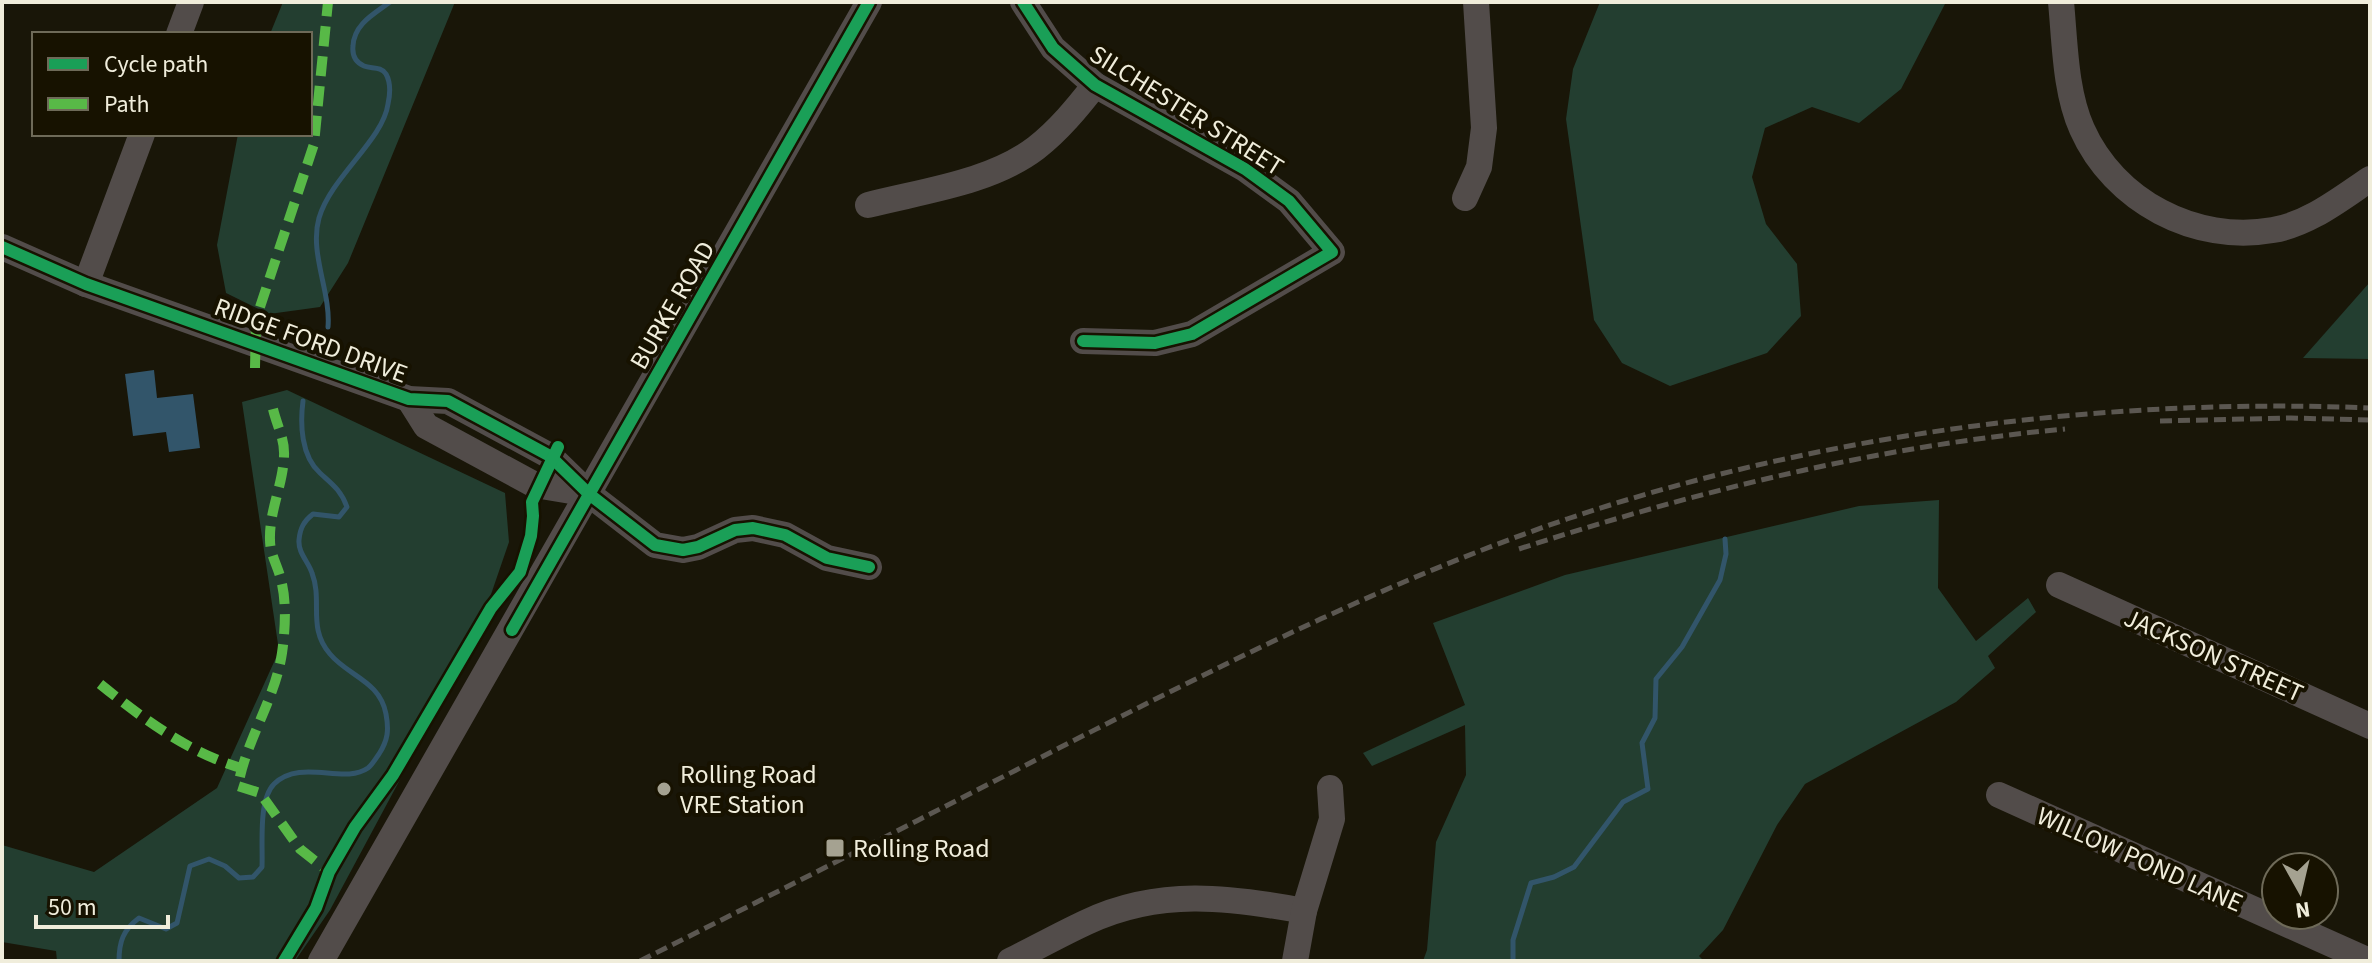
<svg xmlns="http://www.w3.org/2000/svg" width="2372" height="963" font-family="'Source Sans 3',sans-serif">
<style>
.green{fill:#233e30}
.water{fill:#32556a}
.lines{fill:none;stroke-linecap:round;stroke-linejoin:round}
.stream{stroke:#32556a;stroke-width:5}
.minor{stroke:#524c4a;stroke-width:26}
.rail{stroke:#5b5751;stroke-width:5;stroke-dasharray:12 6;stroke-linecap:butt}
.quiet{stroke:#58b947;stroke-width:10;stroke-dasharray:20 10;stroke-linecap:butt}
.cycleway-casing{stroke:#171200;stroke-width:17}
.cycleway{stroke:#1a9f57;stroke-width:12}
.poi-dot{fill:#a5a291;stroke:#171200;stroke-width:3}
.labels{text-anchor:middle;stroke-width:8;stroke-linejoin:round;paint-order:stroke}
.street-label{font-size:26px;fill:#f0eddb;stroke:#171200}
.poi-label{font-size:26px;fill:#f0eddb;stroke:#171200;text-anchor:start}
</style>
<rect width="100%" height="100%" fill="#191608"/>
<g class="green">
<polygon points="283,2 455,2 348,263 320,307 269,314 226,293 217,245 238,134 310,134 310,34 270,34"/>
<polygon points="1600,2 1946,2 1901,89 1859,123 1812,107 1765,128 1752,177 1766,224 1797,264 1801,316 1767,353 1670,386 1622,363 1594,320 1566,119 1573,69"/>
<polygon points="2370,282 2370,359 2303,358"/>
<polygon points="287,390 505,493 509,542 476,638 330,910 295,961 57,961 56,951 2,942 2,845 94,872 217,788 279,651 242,402"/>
<polygon points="1939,500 1938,588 1976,641 2028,598 2036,612 1988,656 1995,668 1956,702 1805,784 1777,825 1723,930 1699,956 1704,961 1423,961 1427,950 1436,842 1466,775 1465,725 1372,766 1363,753 1465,705 1433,623 1565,575 1859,506"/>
</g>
<polygon class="water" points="154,370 157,398 193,394 200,448 169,452 166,432 133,436 125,374"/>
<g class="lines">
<g class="stream">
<path d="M328 327C331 292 309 253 319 218 331 177 383 140 388 104 390 95 391 83 386 74 381 66 371 69 364 66 355 62 352 55 353 46 354 24 374 14 390 2"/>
<path d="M119 961C119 942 123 930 139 918L166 929 177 923 190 866 209 859 225 866 239 878 253 877 262 867C263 845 258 800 274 784 301 758 344 785 368 768 372 765 376 758 379 754 388 740 389 730 386 714 380 681 348 676 330 654 307 627 323 602 312 573 308 561 298 553 299 540 300 528 304 521 313 514L339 517 347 507C341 490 332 484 320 473 301 456 300 424 303 401"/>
<polyline points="1513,961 1513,940 1531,883 1554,877 1574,867 1623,802 1648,789 1642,743 1655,718 1656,679 1682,647 1720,580 1726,554 1725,539"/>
</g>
<g class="minor">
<polyline points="1023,2 1053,48 1095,85 1245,169 1289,201 1332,252 1192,334 1155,343 1083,341"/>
<path d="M2061 2C2065 43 2065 91 2082 129 2114 201 2195 244 2273 230 2309 224 2340 199 2370 179"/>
<polyline points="179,34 191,2"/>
<polyline points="1465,198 1479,167 1484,128 1476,2"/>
<path d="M868 205C922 191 990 183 1036 148 1059 130 1077 108 1095 85"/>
<polyline points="2,247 86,284 409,399 448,401 550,456 589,494 655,545 683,550 698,547 735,530 753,528 785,535 827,558 869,567"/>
<polyline points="86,284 142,134"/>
<polyline points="409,399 426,426 535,485 589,494"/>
<polyline points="2059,585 2370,726"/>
<polyline points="1999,795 2369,961"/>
<polyline points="321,961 869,2"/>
<path d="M1010 961C1036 948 1061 934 1087 922 1159 888 1229 897 1304 911"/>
<polyline points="1295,961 1304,911 1332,819 1330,788"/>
</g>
<g class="rail">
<polyline points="2160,421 2291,418 2370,420"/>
<path d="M1519 549C1697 491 1878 446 2065 429"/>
<path d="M640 961C781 890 921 819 1061 747 1226 663 1391 579 1567 519 1819 434 2104 397 2370 408"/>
</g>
<g class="quiet">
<polyline points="260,307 314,144 328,2"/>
<polyline points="255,368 256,321"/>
<path d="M273 409C277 426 285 439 284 456 283 485 269 511 270 540 270 555 278 566 281 580 287 602 285 632 282 653 275 700 246 740 238 786L260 793 300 849 329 872"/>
<path d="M100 684C142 718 189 753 241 768"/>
</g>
<defs>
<g id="cycleway">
<polyline points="1023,2 1053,48 1095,85 1245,169 1289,201 1332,252 1192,334 1155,343 1083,341"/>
<polyline points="2,247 86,284 409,399 448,401 550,456 589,494 655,545 683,550 698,547 735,530 753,528 785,535 827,558 869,567"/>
<polyline points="512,630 869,2"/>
<polyline points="284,961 316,908 329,872 355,827 393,775 491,608 520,572 531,536 533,516 532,502 558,447"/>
</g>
</defs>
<use href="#cycleway" class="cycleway-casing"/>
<use href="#cycleway" class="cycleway"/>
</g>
<g class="poi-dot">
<circle cx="664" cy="789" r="8"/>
<rect x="825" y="838" width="20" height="20" rx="4"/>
</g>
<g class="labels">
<g class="street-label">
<text transform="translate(1187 110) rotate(32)" y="9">SILCHESTER STREET</text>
<text transform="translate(672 305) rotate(-60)" y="9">BURKE ROAD</text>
<text transform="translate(311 340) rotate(20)" y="9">RIDGE FORD DRIVE</text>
<text transform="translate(2214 655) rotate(24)" y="9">JACKSON STREET</text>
<text transform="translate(2140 859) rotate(24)" y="9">WILLOW POND LANE</text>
</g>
<g class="poi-label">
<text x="680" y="783">Rolling Road<tspan x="680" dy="30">VRE Station</tspan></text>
<text x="853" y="857">Rolling Road</text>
</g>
</g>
<rect width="2372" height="963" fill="none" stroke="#f0eddb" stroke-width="8"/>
<rect x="32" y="32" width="280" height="104" fill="#171200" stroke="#6e6a58" stroke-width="2"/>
<rect x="48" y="58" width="40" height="12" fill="#1a9f57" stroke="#6e6a58" stroke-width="2"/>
<text x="104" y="72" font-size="24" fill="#f0eddb">Cycle path</text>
<rect x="48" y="98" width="40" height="12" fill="#58b947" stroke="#6e6a58" stroke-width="2"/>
<text x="104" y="112" font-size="24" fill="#f0eddb">Path</text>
<g transform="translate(2300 891) rotate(172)"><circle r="38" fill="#171200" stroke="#6e6a58" stroke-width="2"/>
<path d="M0-6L14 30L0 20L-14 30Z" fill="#a5a291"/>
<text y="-12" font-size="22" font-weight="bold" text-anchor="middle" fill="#f0eddb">N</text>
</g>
<path d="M36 915v12h132v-12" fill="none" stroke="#f0eddb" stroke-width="4"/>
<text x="48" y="915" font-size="24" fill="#f0eddb" stroke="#171200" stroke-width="6" paint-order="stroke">50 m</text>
</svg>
